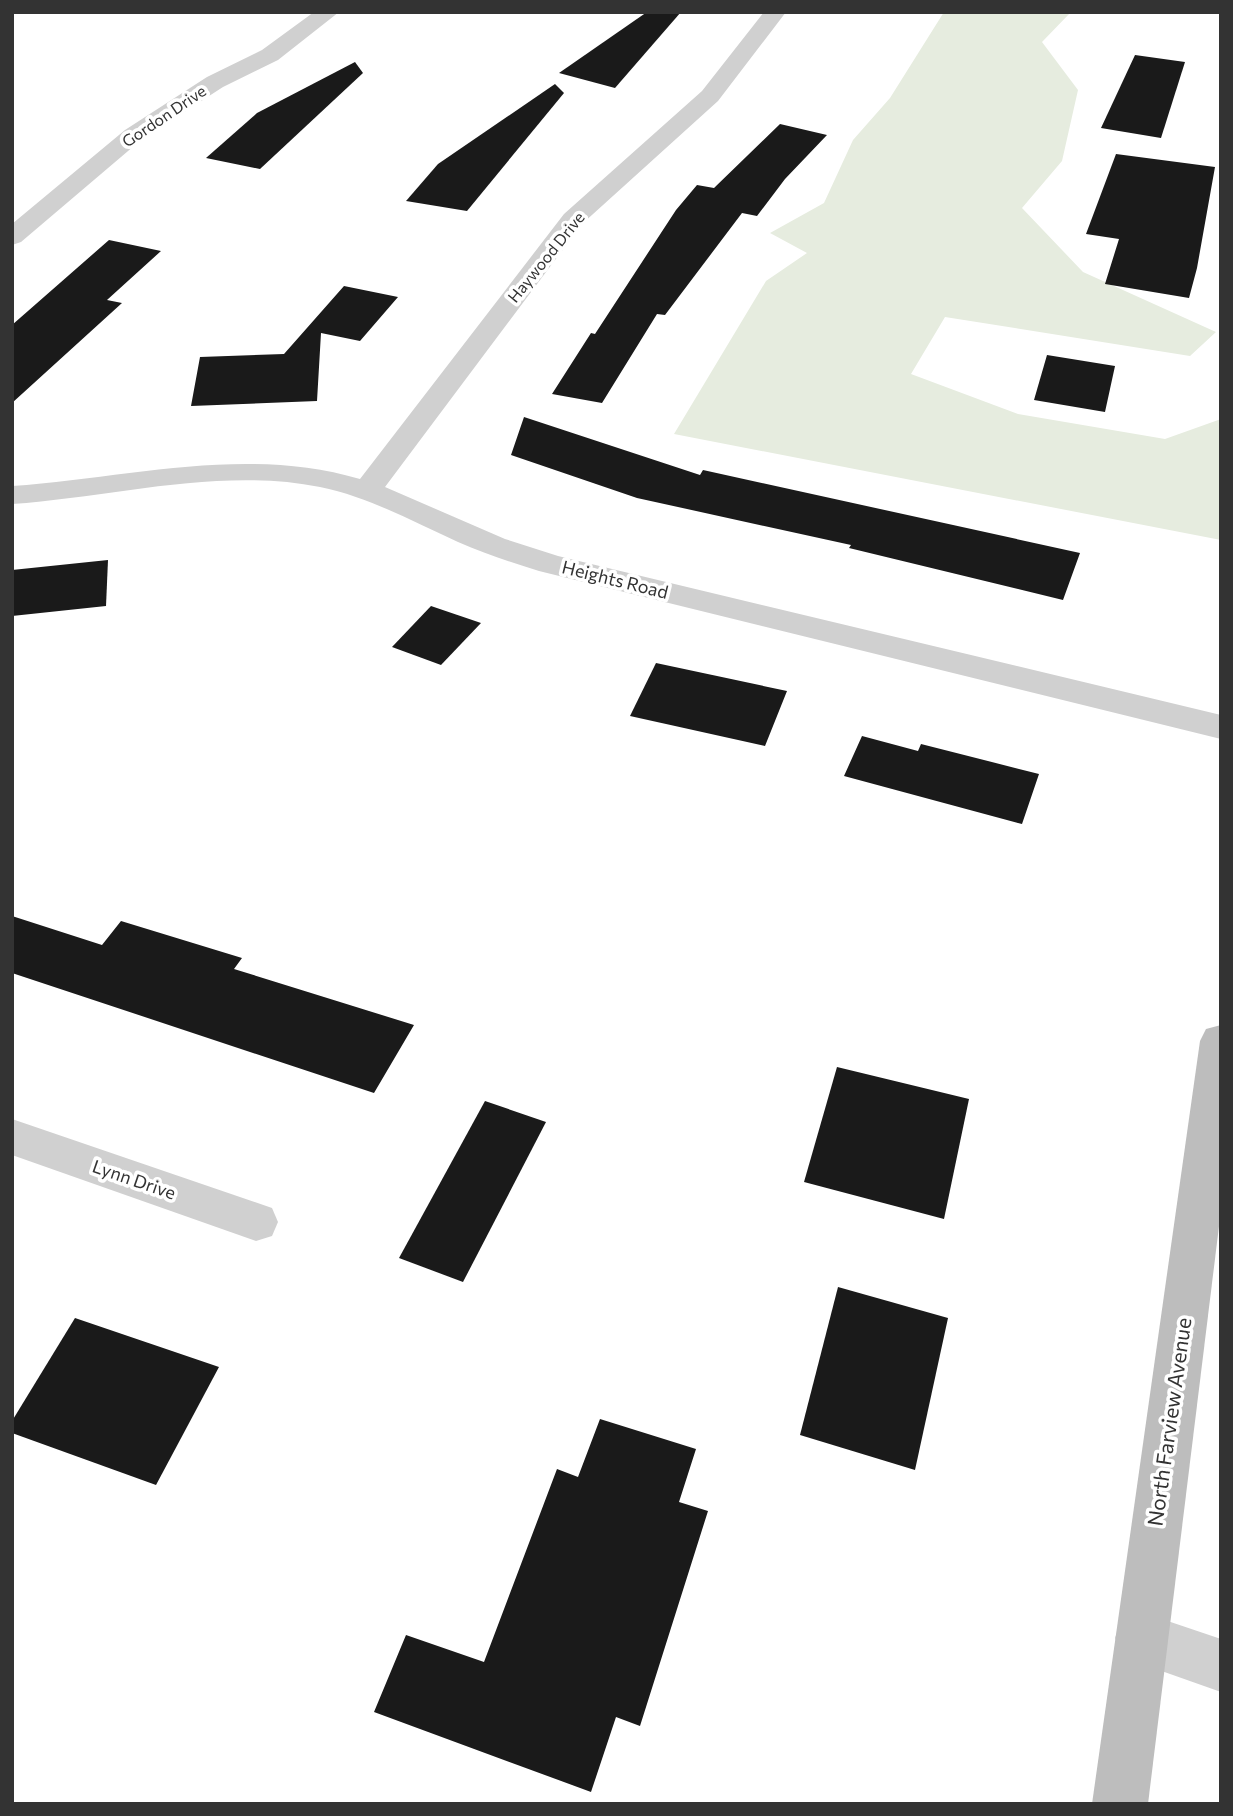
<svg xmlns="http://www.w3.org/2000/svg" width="1233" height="1816" font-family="Commissioner,sans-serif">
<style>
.green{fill:#e6ecdf}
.building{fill:#1a1a1a}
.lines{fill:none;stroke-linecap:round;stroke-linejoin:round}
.street{fill:#d0d0d0;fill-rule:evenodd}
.secondary{fill:#bdbdbd;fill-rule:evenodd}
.labels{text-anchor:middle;stroke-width:7;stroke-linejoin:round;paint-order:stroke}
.far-street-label{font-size:16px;fill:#333;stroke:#fff}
.street-label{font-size:18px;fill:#333;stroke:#fff}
.near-street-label{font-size:21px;fill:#333;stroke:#fff}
</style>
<rect width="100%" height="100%" fill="#fff"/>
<polygon class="green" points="944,12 1071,12 1042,42 1078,90 1062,161 1022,208 1083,272 1216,332 1190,356 945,317 911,374 1018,414 1165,439 1221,419 1221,540 674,434 766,281 807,253 770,233 824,203 853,140 890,98"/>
<g class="building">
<polygon points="647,12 681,12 615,88 559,73"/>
<polygon points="1135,55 1185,62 1161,138 1101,128"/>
<polygon points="355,62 363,73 260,169 206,158 257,113"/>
<polygon points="555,84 564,93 467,211 406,201 438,164"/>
<polygon points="780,124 827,135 785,179 757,216 742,213 665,315 657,314 602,403 552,394 591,333 595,334 676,210 697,185 714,188"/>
<polygon points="1116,154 1215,167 1197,268 1189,298 1105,284 1119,239 1086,234"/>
<polygon points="109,240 161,251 107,300 122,303 12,403 12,325"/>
<polygon points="344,286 398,297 360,341 321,333 317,401 191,406 200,357 284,354"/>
<polygon points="1047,355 1115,366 1105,412 1034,400"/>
<polygon points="524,417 700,475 703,470 1080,553 1063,600 849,548 851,545 637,498 511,455"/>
<polygon points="108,560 106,606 12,616 12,570"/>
<polygon points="431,606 481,623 441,665 392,647"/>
<polygon points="656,663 787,691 765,746 630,716"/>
<polygon points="862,736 918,751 921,744 1039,774 1022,824 844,776"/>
<polygon points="12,916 102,945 121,921 242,958 234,969 414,1025 374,1093 12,973"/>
<polygon points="837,1067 969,1099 944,1219 804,1182"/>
<polygon points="485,1101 546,1122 463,1282 399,1258"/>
<polygon points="838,1287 948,1318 915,1470 800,1435"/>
<polygon points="75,1318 219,1367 156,1485 12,1433 12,1421"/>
<polygon points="600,1419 696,1449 679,1502 708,1511 640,1726 616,1717 591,1792 374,1712 406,1635 484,1662 557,1469 578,1477"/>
</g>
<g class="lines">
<g class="street">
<polygon points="314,12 339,12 278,60 223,87 141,140 21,242 12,245 12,224 125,130 207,77 262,50"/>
<path d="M764 12H786L718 101 582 224 385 487 505 539 558 556 1221 715V739L539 571C511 562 485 554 458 542 414 522 369 497 320 487 219 467 114 497 12 504V486C129 478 244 445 360 479L564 214 702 91Z"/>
<polygon points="12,1119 272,1208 278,1222 272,1236 256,1241 12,1155"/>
<polygon points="1141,1612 1221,1639 1221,1692 1122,1657 1115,1638 1122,1619"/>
</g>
<polygon class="secondary" points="1221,1025 1221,1210 1148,1804 1092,1804 1200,1041 1206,1029"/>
</g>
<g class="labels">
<g class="far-street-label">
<text transform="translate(164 116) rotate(-34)" y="6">Gordon Drive</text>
<text transform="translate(546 257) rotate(-51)" y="6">Haywood Drive</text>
</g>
<g class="street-label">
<text transform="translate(615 580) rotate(14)" y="6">Heights Road</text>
<text transform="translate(134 1180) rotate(19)" y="6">Lynn Drive</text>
</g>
<g class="near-street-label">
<text transform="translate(1170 1422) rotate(-82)" y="7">North Farview Avenue</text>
</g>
</g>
<rect width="1233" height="1816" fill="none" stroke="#333333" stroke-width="28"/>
</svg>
